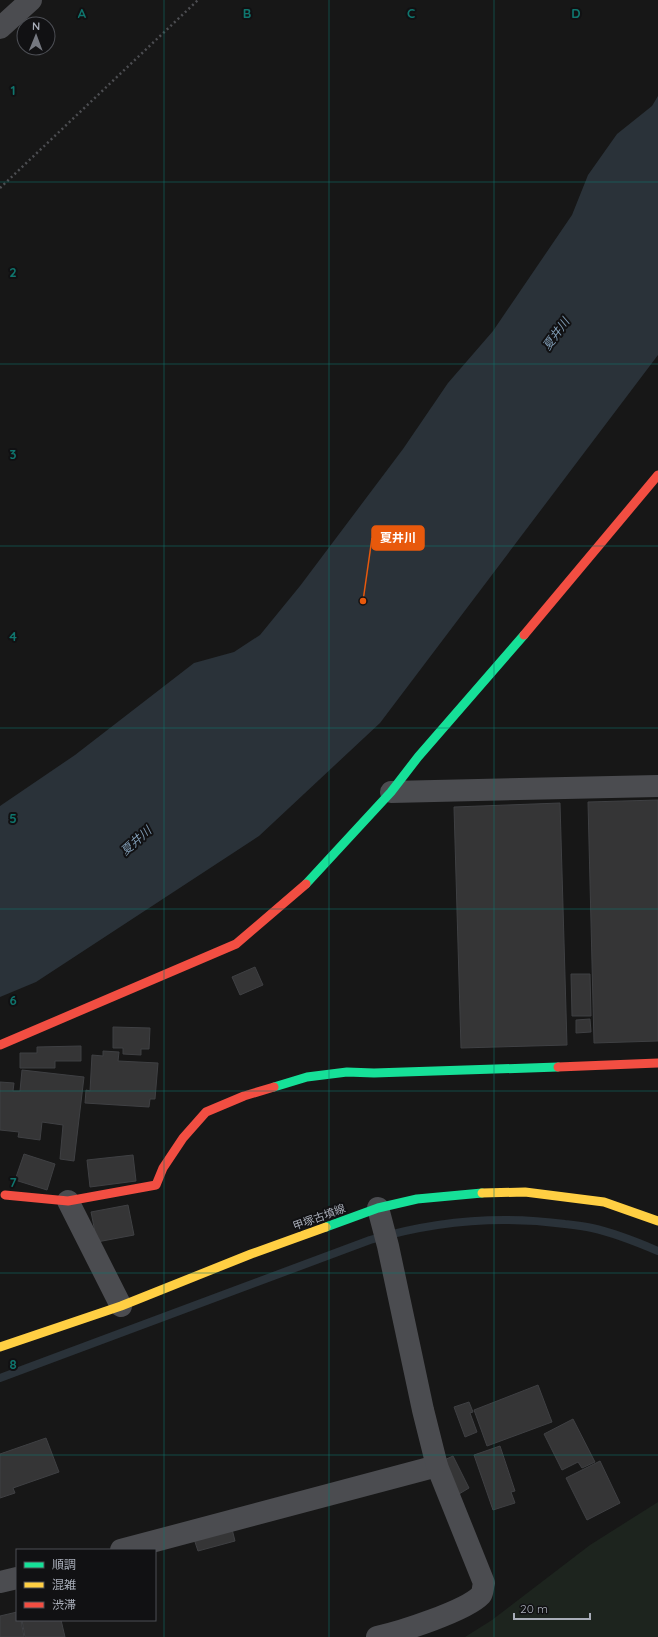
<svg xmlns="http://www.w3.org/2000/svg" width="658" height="1637" font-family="Quicksand,'Noto Sans JP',sans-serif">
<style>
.green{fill:#1d241e}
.water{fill:#2a3239}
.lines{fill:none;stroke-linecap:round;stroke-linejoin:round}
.stream{stroke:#2a3239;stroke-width:8}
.building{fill:#353536;stroke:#3f4043}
.path{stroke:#4d4e52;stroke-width:2.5;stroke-dasharray:2 3;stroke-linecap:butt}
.street{stroke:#4b4c50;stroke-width:22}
.fast{stroke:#16e098;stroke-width:9}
.slow{stroke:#ffcf43;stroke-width:9}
.jam{stroke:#f24e42;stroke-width:9}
.grid{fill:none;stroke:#0f766e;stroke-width:1;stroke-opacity:0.55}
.labels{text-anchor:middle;stroke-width:4;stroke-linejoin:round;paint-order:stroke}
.street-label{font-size:11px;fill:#a8adb8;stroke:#111113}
.water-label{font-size:12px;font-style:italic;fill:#7f9bb3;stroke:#111113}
.grid-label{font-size:13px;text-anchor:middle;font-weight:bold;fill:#0f766e;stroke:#111113;stroke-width:4;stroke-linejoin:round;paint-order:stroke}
.leader{fill:none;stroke:#e8590c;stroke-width:1.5}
.callout-dot{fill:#e8590c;stroke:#111113;stroke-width:1.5}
.callout{fill:#e8590c;stroke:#e8590c;stroke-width:1.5}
.callout-label{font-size:12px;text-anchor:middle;font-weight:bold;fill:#fff}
</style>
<rect width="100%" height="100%" fill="#171717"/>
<polygon class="green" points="658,1502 658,1637 465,1637 492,1620 590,1545"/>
<polygon class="water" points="658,96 658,355 380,723 259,836 36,982 0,997 0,806 75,755 194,663 234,652 260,635 300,586 403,449 448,383 493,331 572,215 588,175 617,134 652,106"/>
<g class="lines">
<path class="stream" d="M0 1378 370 1240C434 1221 499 1215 565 1224 574 1225 583 1226 592 1228 615 1233 637 1242 658 1251"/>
</g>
<g class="building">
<polygon points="658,800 658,1041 594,1043 588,802"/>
<polygon points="560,803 567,1045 461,1048 454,807"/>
<polygon points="255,967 263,985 240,995 232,977"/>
<polygon points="571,974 590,974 591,1016 572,1016"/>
<polygon points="590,1019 591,1032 576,1033 576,1020"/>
<polygon points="113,1027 150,1028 149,1049 141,1049 141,1055 123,1054 123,1048 113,1048"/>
<polygon points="81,1046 81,1061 55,1061 55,1068 20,1068 20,1053 37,1053 37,1047"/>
<polygon points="103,1051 119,1052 118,1061 158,1063 155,1099 150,1099 149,1107 85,1103 86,1090 90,1091 92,1055 103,1056"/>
<polygon points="22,1070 84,1077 74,1161 60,1159 63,1125 42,1122 40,1140 18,1137 19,1132 0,1130 0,1082 14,1083 13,1091 20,1091"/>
<polygon points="24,1154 55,1164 47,1190 15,1180"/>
<polygon points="133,1155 136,1181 90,1187 87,1160"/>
<polygon points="128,1205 134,1235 97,1242 91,1212"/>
<polygon points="538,1385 552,1422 487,1446 474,1410"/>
<polygon points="469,1402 473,1412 470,1413 477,1432 465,1437 454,1407"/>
<polygon points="573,1419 595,1462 582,1468 578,1462 562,1470 544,1434"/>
<polygon points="46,1438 59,1472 13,1488 15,1493 0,1498 0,1454"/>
<polygon points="500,1446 515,1491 511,1492 515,1503 493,1510 474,1455"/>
<polygon points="453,1456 469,1488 459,1494 442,1461"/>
<polygon points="600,1461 620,1503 587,1520 566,1478"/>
<polygon points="232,1529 235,1541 198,1551 194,1539"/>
<polygon points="17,1612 17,1620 21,1620 24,1637 0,1637 0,1616"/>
<polygon points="22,1620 61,1620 65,1637 25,1637"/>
</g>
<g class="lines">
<polyline class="path" points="0,188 198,0"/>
<g class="street">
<polyline points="0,28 31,0"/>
<polyline points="391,792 658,786"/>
<polyline points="68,1201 121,1306"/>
<polyline points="121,1550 437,1466"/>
<polyline points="0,1582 17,1578"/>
<path d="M377 1637C400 1632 466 1611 481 1595 483 1592 483 1586 484 1583L437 1466 423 1410 388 1246 378 1208"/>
</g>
<g class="fast">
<polyline points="306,884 391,792 418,757 524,635"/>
<polyline points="274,1087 307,1077 347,1072 374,1073 558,1067"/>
<polyline points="326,1227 378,1208 417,1199 482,1193"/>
</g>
<g class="slow">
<polyline points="482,1193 525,1192 604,1202 658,1221"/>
<polyline points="0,1347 121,1306 251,1254 326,1227"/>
</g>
<g class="jam">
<polyline points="524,635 658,475"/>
<polyline points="0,1045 236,944 306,884"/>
<polyline points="558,1067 658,1063"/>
<polyline points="5,1195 68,1201 156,1185 163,1168 183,1138 206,1112 244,1096 274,1087"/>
</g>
</g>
<path class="grid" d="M164 0V1637M329 0V1637M494 0V1637M0 182H658M0 364H658M0 546H658M0 728H658M0 909H658M0 1091H658M0 1273H658M0 1455H658"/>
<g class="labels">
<g class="street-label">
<text transform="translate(319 1217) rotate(-20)" y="4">甲塚古墳線</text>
</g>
<g class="water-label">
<text transform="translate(556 334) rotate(-54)" y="4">夏井川</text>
<text transform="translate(136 841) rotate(-42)" y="4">夏井川</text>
</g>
</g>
<g class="grid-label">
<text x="82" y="18">A</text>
<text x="247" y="18">B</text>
<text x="411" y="18">C</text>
<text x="576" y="18">D</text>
<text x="13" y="95">1</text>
<text x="13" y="277">2</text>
<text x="13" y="459">3</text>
<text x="13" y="641">4</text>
<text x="13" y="823">5</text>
<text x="13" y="1005">6</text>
<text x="13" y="1187">7</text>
<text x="13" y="1369">8</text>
</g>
<path class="leader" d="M363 601L372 538"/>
<circle class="callout-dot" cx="363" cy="601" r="4"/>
<rect class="callout" x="372" y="526" width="52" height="24" rx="4"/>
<g class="callout-label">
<text x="398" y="542">夏井川</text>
</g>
<rect x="16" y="1549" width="140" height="72" fill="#111113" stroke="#4d4f55"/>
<rect x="24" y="1562" width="20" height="6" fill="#16e098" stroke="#4d4f55"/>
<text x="52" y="1569" font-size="12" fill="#a8adb8">順調</text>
<rect x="24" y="1582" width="20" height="6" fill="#ffcf43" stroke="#4d4f55"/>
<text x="52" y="1589" font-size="12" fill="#a8adb8">混雑</text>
<rect x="24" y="1602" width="20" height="6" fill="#f24e42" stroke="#4d4f55"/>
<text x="52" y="1609" font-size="12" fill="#a8adb8">渋滞</text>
<g transform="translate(36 36) rotate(1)"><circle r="19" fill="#111113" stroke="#4d4f55"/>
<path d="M0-3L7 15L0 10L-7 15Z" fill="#757880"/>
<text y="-6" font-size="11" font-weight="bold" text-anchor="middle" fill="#a8adb8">N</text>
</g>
<path d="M514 1613v6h76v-6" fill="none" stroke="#a8adb8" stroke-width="2"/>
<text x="520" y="1613" font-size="12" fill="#a8adb8" stroke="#111113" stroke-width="3" paint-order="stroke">20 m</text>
</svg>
